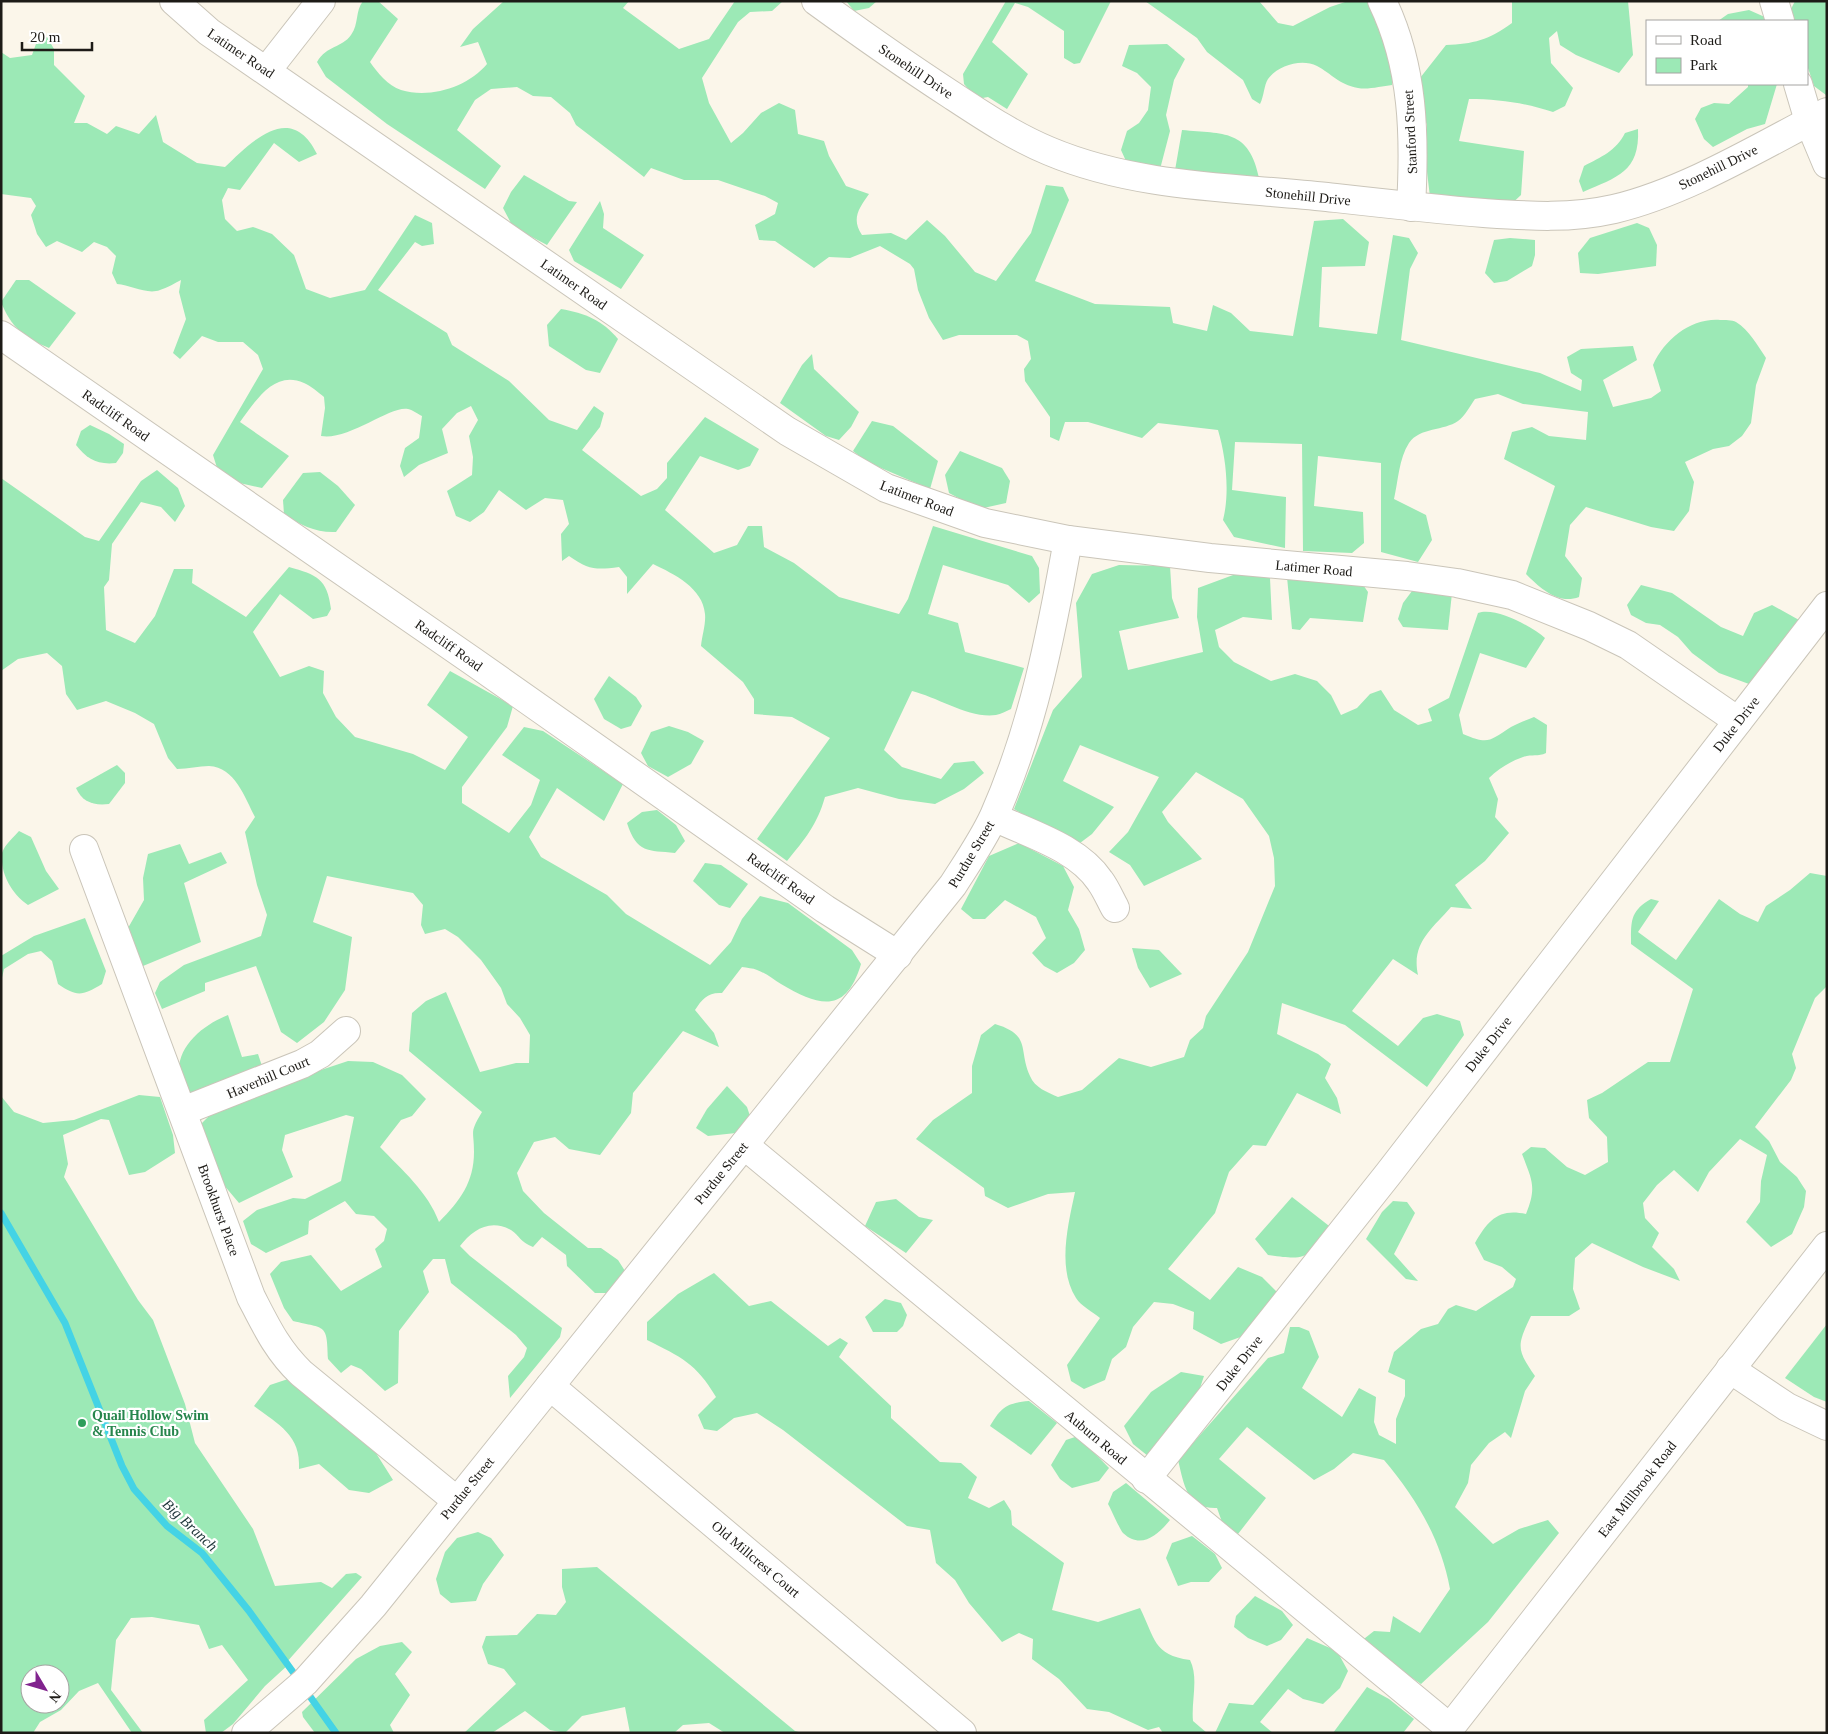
<svg xmlns="http://www.w3.org/2000/svg" width="1828" height="1734" font-family="Georgia,serif">
<style>
.green{fill:#9ce9b6;fill-rule:evenodd}
.lines{fill:none;stroke-linecap:round;stroke-linejoin:round}
.stream{stroke:#44d3e5;stroke-width:7}
.minor-casing{stroke:#cac5b9;stroke-width:30}
.major-casing{stroke:#cac5b9;stroke-width:30}
.minor{stroke:#fff;stroke-width:28}
.major{stroke:#fff;stroke-width:28}
.leisure-dot{fill:#2e9e5b;stroke:#fff;stroke-width:2}
.labels{text-anchor:middle;stroke-width:4.5;stroke-linejoin:round;paint-order:stroke}
.street-label{font-size:14px;fill:#1d1b17;stroke:#fff}
.leisure-label{font-size:14px;font-weight:bold;fill:#27864d;stroke:#fff;text-anchor:start}
.water-label{font-size:15px;font-style:italic;fill:#1f363a;stroke:#fff}
</style>
<rect width="100%" height="100%" fill="#fbf6ea"/>
<g class="green">
<path d="M363 1H378L398 19 370 62C377 72 388 86 401 90 430 99 468 87 487 64L478 42 460 47 473 29 504 1H629L623 8 679 49 709 39 735 1H783L772 11 750 12 738 22 702 78 709 103 731 143 743 133 761 113 779 103 795 110 798 134 824 141 829 156 846 186 869 194C859 208 851 219 862 235L891 233 906 240 927 220 945 236 975 272 996 281 1031 233 1046 185 1063 187 1069 200 1035 281 1095 304 1170 307 1173 323 1207 331 1213 305 1231 313 1250 331 1293 336 1314 221 1343 219 1369 242 1365 266 1322 267 1319 327 1377 334 1393 235 1409 238 1418 253 1410 269 1401 340 1540 373 1581 391 1582 380 1571 373 1567 357 1581 349 1633 346 1637 360 1603 380 1613 407 1651 398 1661 391 1653 365C1665 339 1691 318 1720 320 1725 320 1732 320 1736 322 1749 330 1758 346 1766 358L1756 385 1751 423 1742 436 1729 446 1713 449 1685 462 1694 482 1689 511 1674 531 1651 527 1586 507 1570 525 1565 556 1582 578 1579 597C1558 605 1540 588 1526 574L1555 486 1504 459 1512 432 1532 427 1549 436 1586 440 1588 412 1523 404 1498 394 1475 399C1470 406 1465 416 1458 421 1444 431 1420 427 1409 443 1399 458 1398 482 1394 499L1426 515 1432 540 1418 562 1381 552V463L1318 456 1314 506 1363 512 1364 543 1352 553 1303 551 1302 444 1235 442 1232 490 1286 497 1285 548 1234 537 1223 520C1230 493 1226 457 1218 430L1158 423 1142 438 1088 422H1065L1059 441 1050 437V417L1025 381 1024 369 1031 359 1028 341 1017 335H959L943 340 929 318 918 290 914 269 910 264 880 246 850 258 829 257 814 268 775 241 759 240 755 225 775 214 778 203 765 196 718 180H684L651 168 644 177 576 125 570 113 551 97 533 96 517 87 491 89 475 100 457 130 501 166 485 189 387 124 326 77 317 62C327 45 342 48 351 35 359 24 355 11 363 1Z"/>
<polygon points="846,1 877,1 869,8 854,11"/>
<polygon points="1006,1 1111,1 1080,63 1074,64 1064,58 1064,31 1028,7 1015,3 992,42 1028,74 1007,109 988,97 977,99 964,84 963,74"/>
<path d="M1145 1H1259L1278 23 1293 26 1330 7 1348 1H1370L1394 65 1392 85C1382 86 1368 90 1358 88 1338 84 1332 74 1317 66 1302 58 1278 65 1268 79 1264 85 1264 96 1260 104L1252 99 1243 80 1207 52 1197 38Z"/>
<path d="M1512 1H1628L1633 55 1619 73 1576 55 1560 45 1557 31 1549 38 1551 63 1573 88 1565 106 1553 112C1525 103 1499 99 1469 99L1459 141 1524 151 1521 195 1506 209 1430 197 1425 155 1427 125 1419 103 1420 78 1446 45C1473 44 1489 40 1512 23Z"/>
<polygon points="1795,1 1827,1 1826,95 1814,86 1807,65 1807,21 1793,21 1790,11"/>
<polygon points="1749,10 1767,18 1768,21 1718,21 1728,14"/>
<path d="M47 37 54 49V65L85 96 74 123H87L107 134 116 126 139 134 156 115 163 142 197 163 225 167C252 141 291 101 317 154L299 162 274 143 240 190 228 188 222 200 225 219 237 231 253 227 272 234 294 255 306 289 330 298 365 290 415 215 432 223 434 244 422 246 415 242 378 290 447 333 452 345 509 381 549 420 577 430 594 406 604 413 600 427 582 450 641 496 657 489 667 478V463L705 417 759 449 750 466 738 470 700 456 665 510 714 553 737 545 748 526H762L764 547 794 563 839 597 899 614 908 599 933 526 1032 556 1039 568 1040 593 1029 603 1008 585 943 565 928 614 958 623 965 652 1024 668 1011 709C1006 711 1001 714 996 715 970 719 937 697 912 691L884 750 902 767 941 779 954 763 974 761 984 773 964 789 935 804 899 799 858 788 825 797C817 825 805 839 787 861L757 839 830 738 792 717 754 714V699L743 682 701 646C702 636 706 624 705 614 703 588 674 574 653 564L627 594V577L619 567C596 570 589 570 569 556L562 561 561 534 569 524 563 500 545 498 526 510 499 490 484 512 470 522 456 516 447 491 472 475 473 457 469 436 478 420 471 406 457 413 442 429 448 453 419 465 404 477 400 466 405 448 419 438 422 416C418 414 413 410 408 409 391 405 348 441 321 436L325 408 324 397C318 392 311 386 304 383 274 369 255 402 240 422L289 456 262 488 235 482 218 471 213 455 263 369 258 355 243 342H218L202 336 180 359 173 353 186 319 179 292 181 280C175 283 167 288 160 290 147 295 131 285 117 284L112 273 116 256 107 247 94 242 82 252 57 241 46 247 37 234 31 215 36 206 31 198 1 194V52L10 58 32 55 37 41Z"/>
<polygon points="1167,44 1185,59 1174,80 1166,115 1170,131 1159,173 1126,161 1121,150 1127,131 1139,123 1148,110 1151,87 1137,73 1122,66 1129,45"/>
<polygon points="1748,84 1777,84 1765,124 1747,129 1713,147 1704,139 1695,119 1701,108 1714,103 1729,104 1748,87"/>
<path d="M1638 129C1640 172 1617 177 1583 192L1579 181 1584 166C1601 157 1616 151 1625 133Z"/>
<path d="M1182 130C1224 134 1249 129 1259 178L1174 176Z"/>
<polygon points="524,175 569,201 577,202 547,245 513,227 503,208 511,192"/>
<polygon points="600,201 604,214 603,228 644,255 621,289 574,261 569,250"/>
<polygon points="1637,223 1649,228 1657,245 1656,266 1598,274 1580,273 1578,253 1590,238"/>
<polygon points="1510,238 1535,240 1535,255 1532,266 1507,281 1494,283 1485,273 1494,240"/>
<path d="M16 280H29L76 313 49 348C24 338 11 327 1 302Z"/>
<path d="M561 309C585 313 602 320 618 339L600 373 586 370 549 346 547 325Z"/>
<polygon points="812,354 814,369 859,412 851,427 839,440 826,436 780,403 802,365"/>
<polygon points="872,421 893,426 938,461 930,489 867,462 853,451"/>
<path d="M90 425 109 434 124 444 123 453 116 463C97 465 87 459 76 445L81 431Z"/>
<polygon points="960,451 1002,468 1010,481 1006,503 979,509 949,493 945,475"/>
<path d="M157 470 178 488 185 506 175 522 161 507 141 502 112 544 109 580 104 587 106 630 135 643 155 616 174 569H193L192 583 246 617 289 567C317 575 327 578 331 609L327 616 313 619 280 594 253 632 280 677 309 666 324 671 323 693 336 717 355 737 413 754 445 770 468 737 427 705 450 671 513 706 507 727 462 787V803L509 833 531 805 540 780 502 755 524 727 543 731 623 784 604 821 557 788 529 837 541 857 607 895 626 914 710 965 731 942 742 919 760 896 788 903 852 950 861 964C846 1014 820 1007 781 984 774 980 766 973 757 970 753 968 747 968 742 967L722 993C708 992 702 999 695 1010L714 1033 719 1047 683 1031 633 1093 631 1113 600 1155 569 1149 555 1137 534 1142 517 1173 523 1191 544 1213 588 1248H601L618 1260 625 1271 609 1293H595L567 1266 566 1255 542 1237 533 1247C520 1242 520 1236 511 1230 490 1218 472 1230 460 1246L470 1256 562 1328 560 1337 510 1398 508 1376 524 1357 527 1348 516 1335 451 1283 445 1259H433L423 1271 429 1292 399 1331 398 1383 385 1391 361 1369 351 1365 341 1373 328 1359C327 1323 326 1329 293 1321L284 1308 270 1274 281 1262 311 1255 341 1291 382 1267 375 1249 384 1241 387 1229 374 1216 356 1214 345 1201 309 1221 308 1234 266 1253 251 1244 243 1221 257 1210 293 1198 305 1199 341 1181 354 1117 346 1115 285 1135 282 1150 293 1177 239 1203 223 1184 201 1124 222 1103 348 1061 373 1062 402 1075 426 1099 412 1116 401 1120 380 1147C402 1170 428 1192 439 1222 460 1201 474 1182 474 1152 474 1129 469 1134 482 1112L409 1051 412 1013 426 1001 446 992 480 1072 516 1063H529L530 1035 520 1018 507 1004 501 988 481 960 458 937 445 929 425 934 421 925 423 905 413 893 327 876 313 922 352 937 345 990 324 1022 297 1043 281 1032 256 966 205 983V991L162 1009 155 993 160 982 184 965 261 936 267 915 257 885 245 832 255 817C245 798 235 767 209 766 199 766 188 769 177 769L168 758 154 724 135 713 106 701 77 710 66 694 62 666 47 653 18 659 1 671V478L85 537 99 541 141 481Z"/>
<path d="M320 472 338 486 355 505 336 532C316 533 300 525 284 514L283 500 303 473Z"/>
<path d="M1119 565 1170 566 1172 598 1179 618 1119 631 1128 670 1203 652 1197 617 1198 588 1244 571 1270 578 1272 620 1243 617 1215 630 1219 647 1234 662 1271 681 1295 674 1317 681 1331 695 1341 715 1357 708 1370 694 1381 690 1394 710 1418 725 1432 721 1428 709 1449 698 1478 613C1496 607 1531 626 1545 638L1526 668 1480 653 1459 715 1463 734C1489 745 1489 741 1511 727 1518 723 1527 720 1534 717L1547 725 1546 753C1538 757 1531 754 1523 757 1511 761 1498 769 1489 778L1498 799 1495 817 1509 833 1485 861 1455 885 1472 909 1451 907C1432 929 1411 943 1418 975L1393 959 1352 1011 1398 1046 1423 1018 1437 1014 1460 1021 1464 1035 1427 1087 1345 1025 1282 1003 1277 1034 1318 1054 1331 1064 1325 1078 1337 1098 1341 1114 1297 1093 1266 1146 1253 1145 1229 1172 1215 1213 1168 1269 1210 1300 1238 1267 1262 1277 1280 1295 1249 1334 1221 1344 1193 1329 1194 1312 1173 1304 1154 1302 1133 1327 1126 1347 1112 1359 1105 1380 1084 1389 1071 1381 1067 1365 1100 1318C1093 1312 1081 1306 1076 1298 1057 1268 1068 1225 1075 1192L1048 1194 1008 1208 985 1196 984 1188 916 1139 933 1120 972 1093V1066L981 1035 995 1024C1032 1035 1018 1050 1030 1076 1035 1088 1047 1092 1058 1097L1082 1090 1119 1058 1151 1067 1184 1057 1190 1040 1203 1028 1206 1016 1248 952 1275 886 1274 858 1269 836 1243 799 1196 772 1162 812 1168 822 1202 859 1144 886 1130 865 1109 852 1128 832 1159 777 1080 745 1063 781 1114 807 1092 834 1076 846 1014 809 1053 710 1082 677 1076 603 1092 574Z"/>
<polygon points="1287,577 1359,579 1368,592 1363,622 1310,618 1300,630 1292,629"/>
<polygon points="1641,585 1672,593 1721,627 1743,636 1754,613 1772,605 1799,620 1766,670 1749,684 1719,673 1692,653 1678,637 1660,625 1646,623 1631,615 1627,605"/>
<polygon points="1412,591 1452,593 1448,630 1403,627 1398,619 1403,603"/>
<polygon points="609,676 636,697 642,706 631,726 621,729 604,719 594,699"/>
<polygon points="669,726 688,732 704,741 691,764 668,777 648,766 641,753 651,732"/>
<path d="M117 765 125 773V783L109 804C94 806 82 802 76 788Z"/>
<path d="M657 810 676 825 685 841 675 853C648 850 637 854 627 823L642 812Z"/>
<path d="M19 831 31 837 46 871 59 889 28 905C12 894 0 874 2 853 5 844 14 837 19 831Z"/>
<polygon points="1019,843 1063,866 1074,887 1068,910 1079,929 1085,950 1074,963 1057,973 1044,966 1032,953 1046,938 1036,917 1005,900 985,919 973,919 961,909 989,856"/>
<polygon points="180,844 189,864 221,852 227,863 184,883 201,942 143,966 128,928 144,900 143,878 148,854"/>
<polygon points="705,863 721,865 748,884 730,908 719,905 693,881"/>
<path d="M1810 873 1827 876V986L1815 998 1792 1054 1796 1068 1791 1080 1755 1127 1769 1141 1780 1162 1797 1177 1806 1191 1804 1207 1792 1234 1771 1247 1746 1222 1760 1202 1761 1181 1767 1155 1740 1139 1709 1172 1698 1192 1674 1170 1657 1185 1643 1203 1645 1218 1659 1233 1652 1247 1674 1269 1680 1281 1643 1267 1592 1243 1575 1258 1573 1289 1580 1309 1569 1316H1531C1517 1345 1516 1349 1535 1376L1525 1391 1511 1438 1505 1432 1489 1443 1471 1465 1468 1483 1455 1507 1493 1544 1519 1529 1548 1520 1559 1533 1488 1622 1421 1684 1360 1642 1374 1631 1390 1632 1393 1616 1420 1633 1450 1589C1441 1539 1416 1498 1384 1460L1353 1453 1334 1469 1314 1480 1247 1427 1219 1459 1266 1498 1238 1534 1222 1522 1217 1508C1187 1509 1184 1485 1178 1460L1268 1358 1284 1353 1290 1327H1299L1309 1331 1319 1357 1302 1388 1342 1417 1359 1388 1376 1397 1374 1422 1379 1435 1396 1444V1419L1405 1396V1380L1388 1372 1394 1352 1421 1329 1438 1324 1448 1309 1456 1305 1476 1311 1513 1287 1516 1279 1502 1267 1484 1260 1475 1243C1488 1220 1499 1208 1526 1214 1537 1187 1532 1180 1522 1154L1531 1147 1545 1148 1567 1167 1585 1175 1608 1162 1607 1137 1589 1118 1587 1100 1602 1093 1648 1062H1670L1693 989 1631 944C1631 921 1630 911 1651 899L1659 901 1638 932 1676 960 1719 899 1740 914 1758 922 1766 906 1790 890Z"/>
<path d="M85 918 106 971 102 984C82 996 77 997 58 984L52 961 41 951 28 954 4 969 1 982V956L34 936Z"/>
<polygon points="1132,948 1159,950 1182,974 1150,988 1138,968"/>
<path d="M228 1015 242 1057 258 1054 263 1069 193 1098 183 1094C181 1086 179 1078 179 1070 179 1044 205 1024 228 1015Z"/>
<polygon points="727,1086 747,1107 750,1116 736,1133 708,1136 696,1128 707,1109"/>
<path d="M139 1095 160 1097 173 1135 175 1153 145 1172 129 1175 109 1120 101 1119 63 1135 68 1164 64 1177 138 1300 153 1320 185 1404 195 1443 253 1529 275 1586 321 1582 332 1588 346 1574 356 1573 362 1577 286 1663 288 1665 265 1686 233 1724 221 1733H206L204 1720 248 1680 222 1645 209 1649 199 1625 152 1617 131 1618 116 1640 111 1690 143 1733H132L98 1683 79 1691 61 1710 40 1722 33 1733H1V1096L14 1112 43 1123 74 1120ZM30 1674H60V1704H30Z"/>
<path d="M1292 1197 1333 1229C1305 1258 1309 1261 1268 1255L1255 1239Z"/>
<polygon points="896,1199 919,1217 933,1220 906,1253 865,1226 876,1202"/>
<polygon points="1393,1201 1407,1202 1415,1213 1394,1254 1418,1281 1406,1279 1366,1239 1382,1212"/>
<path d="M714 1273 749 1306 771 1301 828 1346 840 1338 848 1343 839 1357 891 1406V1418L940 1462 961 1463 977 1477 968 1498 989 1508 1004 1500 1011 1511 1012 1525 1064 1563 1052 1610 1098 1622 1140 1608C1155 1638 1153 1655 1190 1660 1199 1678 1191 1701 1193 1721L1207 1733H1163L1159 1727 1148 1730 1109 1712 1087 1709 1059 1679 1032 1659 1033 1639 1019 1633 1002 1642 969 1603 955 1580 936 1563 930 1530 907 1526 783 1430 757 1413 734 1418 717 1431 704 1429 698 1415 716 1397C696 1363 681 1357 647 1340V1322L678 1294Z"/>
<polygon points="885,1299 901,1303 907,1315 903,1326 897,1332 873,1332 865,1317"/>
<polygon points="1827,1324 1827,1402 1814,1397 1785,1378"/>
<polygon points="1181,1372 1204,1376 1200,1388 1148,1456 1133,1444 1124,1426 1151,1392"/>
<path d="M288 1379 374 1450 393 1480 369 1493 349 1490 319 1464 299 1469C301 1435 279 1425 254 1406L270 1385Z"/>
<path d="M1029 1401 1057 1423 1031 1455 990 1426C1001 1407 1007 1403 1029 1401Z"/>
<polygon points="1078,1436 1109,1468 1099,1481 1072,1488 1060,1479 1051,1465 1066,1440"/>
<path d="M1126 1483 1170 1520C1158 1535 1141 1550 1123 1533 1119 1528 1112 1511 1108 1504L1113 1492Z"/>
<polygon points="478,1532 491,1538 504,1555 483,1584 476,1601 451,1603 440,1594 436,1579 445,1552 457,1538"/>
<polygon points="1192,1536 1215,1554 1222,1568 1209,1582 1191,1582 1178,1586 1166,1558 1172,1543"/>
<polygon points="597,1567 795,1731 802,1733 725,1733 709,1723 683,1725 674,1733 630,1733 625,1707 582,1716 565,1733 550,1730 525,1711 492,1733 464,1733 516,1684 504,1669 488,1664 482,1647 486,1636 517,1635 537,1614 556,1615 566,1602 562,1587 562,1569"/>
<polygon points="1255,1596 1282,1611 1293,1625 1281,1640 1267,1646 1248,1638 1234,1627 1236,1616"/>
<polygon points="1307,1638 1337,1651 1348,1671 1340,1688 1323,1704 1303,1699 1288,1689 1260,1722 1273,1733 1215,1733 1229,1703 1253,1705"/>
<polygon points="402,1642 412,1652 395,1674 410,1695 390,1725 394,1733 315,1733 303,1717 302,1712 356,1659 380,1646"/>
<polygon points="1367,1687 1389,1699 1414,1719 1403,1733 1333,1733"/>
</g>
<g class="lines">
<g class="stream">
<polyline points="1,1213 65,1323 122,1466 134,1489 167,1526 202,1553 249,1611 298,1679"/>
<polyline points="304,1688 336,1733"/>
</g>
<defs>
<g id="minor">
<polyline points="174,1 209,32 787,431 886,488 985,523 1068,540 1210,558 1407,576 1457,583 1512,595 1589,626 1628,645 1738,721"/>
<path d="M816 1C860 33 904 64 950 94 982 115 1013 136 1049 151 1137 188 1234 187 1327 197 1380 203 1432 209 1484 213 1529 216 1570 219 1614 209 1686 192 1761 146 1827 112"/>
<path d="M1382 1C1414 67 1415 136 1411 207"/>
<polyline points="1774,1 1780,21"/>
<polyline points="267,70 321,1"/>
<polyline points="1798,84 1809,121 1827,164"/>
<polyline points="1,335 471,660 825,909 898,955"/>
<path d="M994 817C1029 834 1077 847 1100 881 1106 889 1110 899 1115 908"/>
<path d="M84 849 251 1297C266 1326 277 1350 301 1373L457 1501"/>
<polyline points="183,1111 302,1064 320,1054 346,1031"/>
<polyline points="744,1145 1450,1728"/>
<polyline points="1730,1369 1787,1407 1827,1426"/>
<polyline points="550,1386 962,1733"/>
<polyline points="1146,1479 1389,1173 1827,606"/>
<path d="M246 1733 305 1682 373 1606 953 885C967 863 983 840 994 816 1033 728 1051 635 1068 540"/>
</g>
<polyline id="major" points="1446,1733 1827,1246"/>
</defs>
<use href="#minor" class="minor-casing"/>
<use href="#major" class="major-casing"/>
<use href="#minor" class="minor"/>
<use href="#major" class="major"/>
</g>
<circle class="leisure-dot" cx="82" cy="1423" r="5"/>
<g class="labels">
<g class="street-label">
<text transform="translate(241 53) rotate(34)" y="5">Latimer Road</text>
<text transform="translate(916 71) rotate(34)" y="5">Stonehill Drive</text>
<text transform="translate(1410 132) rotate(-93)" y="5">Stanford Street</text>
<text transform="translate(1718 167) rotate(-26)" y="5">Stonehill Drive</text>
<text transform="translate(1308 196) rotate(6)" y="5">Stonehill Drive</text>
<text transform="translate(574 284) rotate(35)" y="5">Latimer Road</text>
<text transform="translate(116 415) rotate(35)" y="5">Radcliff Road</text>
<text transform="translate(917 498) rotate(21)" y="5">Latimer Road</text>
<text transform="translate(1314 568) rotate(5)" y="5">Latimer Road</text>
<text transform="translate(449 645) rotate(35)" y="5">Radcliff Road</text>
<text transform="translate(1736 724) rotate(-52)" y="5">Duke Drive</text>
<text transform="translate(971 854) rotate(-59)" y="5">Purdue Street</text>
<text transform="translate(781 878) rotate(35)" y="5">Radcliff Road</text>
<text transform="translate(1488 1044) rotate(-52)" y="5">Duke Drive</text>
<text transform="translate(268 1077) rotate(-23)" y="5">Haverhill Court</text>
<text transform="translate(721 1173) rotate(-51)" y="5">Purdue Street</text>
<text transform="translate(219 1210) rotate(70)" y="5">Brookhurst Place</text>
<text transform="translate(1239 1363) rotate(-52)" y="5">Duke Drive</text>
<text transform="translate(1096 1437) rotate(40)" y="5">Auburn Road</text>
<text transform="translate(467 1488) rotate(-51)" y="5">Purdue Street</text>
<text transform="translate(1637 1489) rotate(-52)" y="5">East Millbrook Road</text>
<text transform="translate(756 1559) rotate(40)" y="5">Old Millcrest Court</text>
</g>
<g class="leisure-label">
<text x="92" y="1420">Quail Hollow Swim<tspan x="92" dy="16">&amp; Tennis Club</tspan></text>
</g>
<g class="water-label">
<text transform="translate(190 1525) rotate(43)" y="5">Big Branch</text>
</g>
</g>
<rect width="1828" height="1734" fill="none" stroke="#1d1b17" stroke-width="5"/>
<rect x="1646" y="20" width="162" height="65" fill="#ffffff" stroke="#a5a4a2"/>
<rect x="1656" y="36" width="25" height="8" fill="#ffffff" stroke="#a5a4a2"/>
<text x="1690" y="45" font-size="15" fill="#1d1b17">Road</text>
<rect x="1656" y="58" width="25" height="15" fill="#9ce9b6" stroke="#a5a4a2"/>
<text x="1690" y="70" font-size="15" fill="#1d1b17">Park</text>
<g transform="translate(45 1689) rotate(128)"><circle r="24" fill="#ffffff" stroke="#a5a4a2"/>
<path d="M0-4L9 19L0 12L-9 19Z" fill="#81238e"/>
<text y="-8" font-size="14" font-weight="bold" text-anchor="middle" fill="#1d1b17">N</text>
</g>
<path d="M22 42v8h70v-8" fill="none" stroke="#1d1b17" stroke-width="2.5"/>
<text x="30" y="42" font-size="15" fill="#1d1b17" stroke="#ffffff" stroke-width="4" paint-order="stroke">20 m</text>
</svg>
